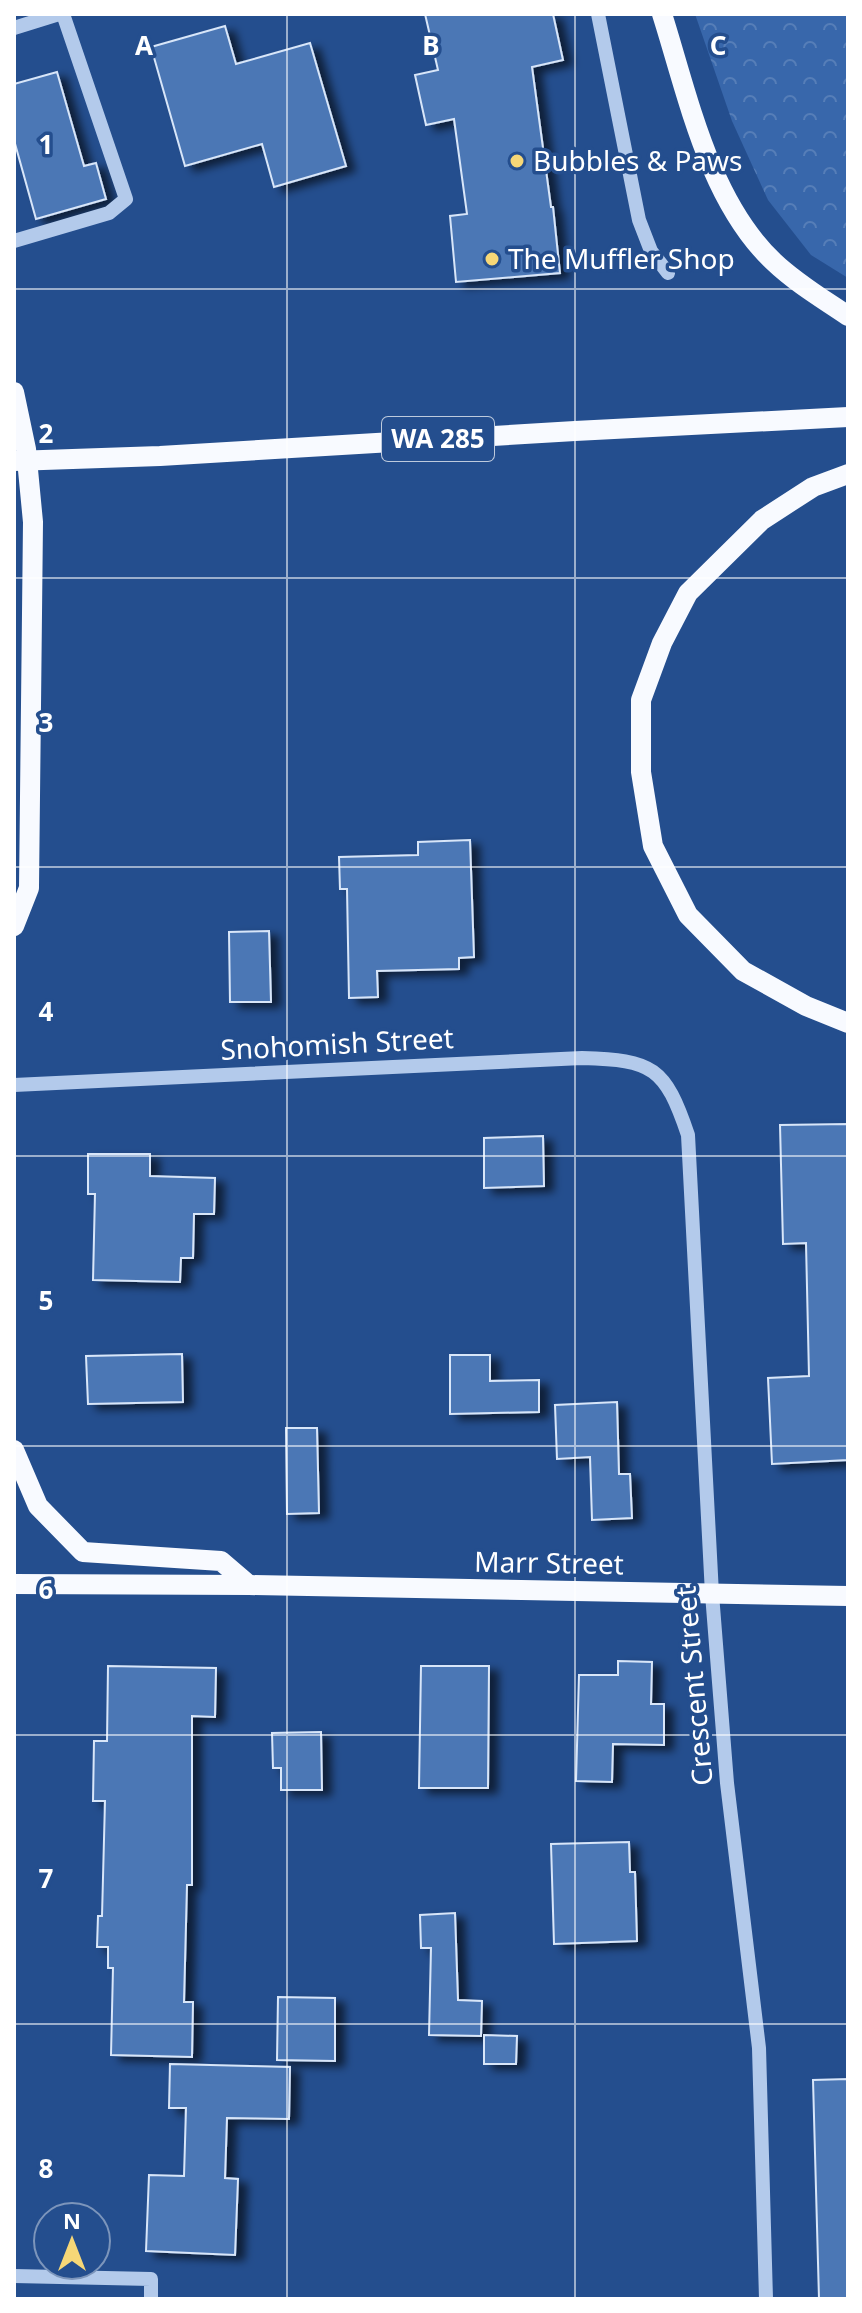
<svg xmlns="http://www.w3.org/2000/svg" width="862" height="2313" font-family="'Noto Sans',sans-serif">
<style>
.park{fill:url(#park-crowns)}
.building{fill:#4c77b5;stroke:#d8e6f9;stroke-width:2;filter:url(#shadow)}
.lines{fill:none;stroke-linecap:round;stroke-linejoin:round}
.minor{stroke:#b3caeb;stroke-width:14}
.major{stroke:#f8faff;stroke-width:20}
.grid{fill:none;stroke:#fff;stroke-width:2;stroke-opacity:0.55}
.poi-dot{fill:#f6d777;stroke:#244e8e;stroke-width:3}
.labels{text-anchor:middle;stroke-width:7;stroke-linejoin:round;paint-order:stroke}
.shield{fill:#244e8e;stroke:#bdcadd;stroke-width:2}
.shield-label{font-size:26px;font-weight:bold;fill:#fff}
.poi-label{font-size:28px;fill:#fff;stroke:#244e8e;text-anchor:start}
.street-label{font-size:28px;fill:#fff;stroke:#244e8e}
.grid-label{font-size:26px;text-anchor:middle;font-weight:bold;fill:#fff;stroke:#244e8e;stroke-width:7;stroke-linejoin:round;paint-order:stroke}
</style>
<defs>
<pattern id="park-crowns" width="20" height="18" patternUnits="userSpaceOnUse" patternTransform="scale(2)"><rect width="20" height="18" fill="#3867ab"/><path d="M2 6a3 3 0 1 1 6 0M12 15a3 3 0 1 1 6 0" fill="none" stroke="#567eb8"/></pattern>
<filter id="shadow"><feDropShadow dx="9" dy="5" stdDeviation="4" flood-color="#0009"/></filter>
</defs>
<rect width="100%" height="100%" fill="#244e8e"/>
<polygon class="park" points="695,14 848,14 848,278 811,255 768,200 732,121"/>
<g class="building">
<polygon points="425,14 553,14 563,60 532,67 551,207 553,207 560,273 456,282 450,216 467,214 454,119 426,125 415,75 438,70"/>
<polygon points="225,26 236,64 310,43 346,166 274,187 262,144 185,166 151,47"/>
<polygon points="57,72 84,166 96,163 106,199 36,219 14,140 14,84"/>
<polygon points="470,840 474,957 459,958 459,969 377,971 378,997 349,998 347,889 340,889 339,857 418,855 418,842"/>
<polygon points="269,931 271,1002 230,1002 229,932"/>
<polygon points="848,1124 848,1460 772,1464 768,1378 809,1376 806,1243 783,1244 780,1125"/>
<polygon points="543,1136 544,1186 484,1188 484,1138"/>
<polygon points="88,1154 150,1154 150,1176 215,1178 214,1214 194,1214 193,1258 181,1258 180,1282 93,1280 95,1194 88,1194"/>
<polygon points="182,1354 183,1402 88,1404 86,1356"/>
<polygon points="450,1355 490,1355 490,1381 539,1380 539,1412 450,1414"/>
<polygon points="617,1402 619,1474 630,1474 632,1518 592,1520 590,1457 557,1459 555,1405"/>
<polygon points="286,1428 317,1428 319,1513 287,1514"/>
<polygon points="618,1661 652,1662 651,1704 664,1704 664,1745 613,1744 612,1782 576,1781 579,1675 618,1675"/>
<polygon points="108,1666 216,1668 215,1717 192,1716 192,1885 187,1885 184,2002 193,2002 192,2057 111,2055 113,1968 108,1968 108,1947 97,1947 98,1916 102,1916 105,1801 93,1801 94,1741 107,1741"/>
<polygon points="421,1666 489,1666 488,1788 419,1788"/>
<polygon points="321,1732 322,1790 281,1790 281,1768 273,1768 272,1733"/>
<polygon points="629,1842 630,1872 635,1872 637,1941 554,1944 551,1844"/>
<polygon points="455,1913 458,2000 482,2001 481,2036 429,2035 431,1948 421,1948 420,1915"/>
<polygon points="278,1997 335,1998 335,2061 277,2060"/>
<polygon points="484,2035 517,2036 516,2064 484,2064"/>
<polygon points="170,2064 290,2067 289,2119 227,2118 225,2178 238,2179 235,2255 146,2251 149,2175 184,2176 186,2108 169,2108"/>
<polygon points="848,2079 848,2299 819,2299 813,2080"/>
</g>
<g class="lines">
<g class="minor">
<polyline points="598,14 639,220 651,251 668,273"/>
<polyline points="14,28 59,14"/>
<polyline points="14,241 109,213 126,199 63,14"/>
<path d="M14 1085 582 1058C653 1060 665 1067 688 1135L712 1594 727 1783 759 2048 766 2299"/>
<polyline points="14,2276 151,2279 151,2299"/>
</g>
<g class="major">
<path d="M662 14C688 96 709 201 774 262 796 283 823 299 848 316"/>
<polyline points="14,392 26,449 33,522 29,888 14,926"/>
<polyline points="14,461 160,456 575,431 848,417"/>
<polyline points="848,474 813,487 762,520 688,593 662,643 641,700 641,772 653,846 688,915 743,971 806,1006 848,1023"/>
<polyline points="14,1450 38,1506 83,1552 221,1561 249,1585"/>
<polyline points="14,1584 249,1585 848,1596"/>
</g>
</g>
<path class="grid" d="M287 14V2299M575 14V2299M14 289H848M14 578H848M14 867H848M14 1156H848M14 1446H848M14 1735H848M14 2024H848"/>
<g class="poi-dot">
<circle cx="517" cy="161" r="8"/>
<circle cx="492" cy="259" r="8"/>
</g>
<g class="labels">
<rect class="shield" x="382" y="417" width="112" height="44" rx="6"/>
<g class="shield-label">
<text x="438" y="448">WA 285</text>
</g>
<g class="poi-label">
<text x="533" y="171">Bubbles &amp; Paws</text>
<text x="508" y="269">The Muffler Shop</text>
</g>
<g class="street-label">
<text transform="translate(337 1044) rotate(-3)" y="10">Snohomish Street</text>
<text transform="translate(549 1563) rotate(1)" y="10">Marr Street</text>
<text transform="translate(694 1686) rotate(-95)" y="10">Crescent Street</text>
</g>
</g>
<g class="grid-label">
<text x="144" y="55">A</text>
<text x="431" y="55">B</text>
<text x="718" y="55">C</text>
<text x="46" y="154">1</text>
<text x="46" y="443">2</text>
<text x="46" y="732">3</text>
<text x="46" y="1021">4</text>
<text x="46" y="1310">5</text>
<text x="46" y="1599">6</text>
<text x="46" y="1888">7</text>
<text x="46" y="2178">8</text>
</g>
<rect width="862" height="2313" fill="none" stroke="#ffffff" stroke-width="32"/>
<g transform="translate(72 2241)"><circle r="38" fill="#244e8e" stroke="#7c95bb" stroke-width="2"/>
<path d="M0-6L14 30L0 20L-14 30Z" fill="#f6d777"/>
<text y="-12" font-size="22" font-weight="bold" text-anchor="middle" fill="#ffffff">N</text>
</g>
</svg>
